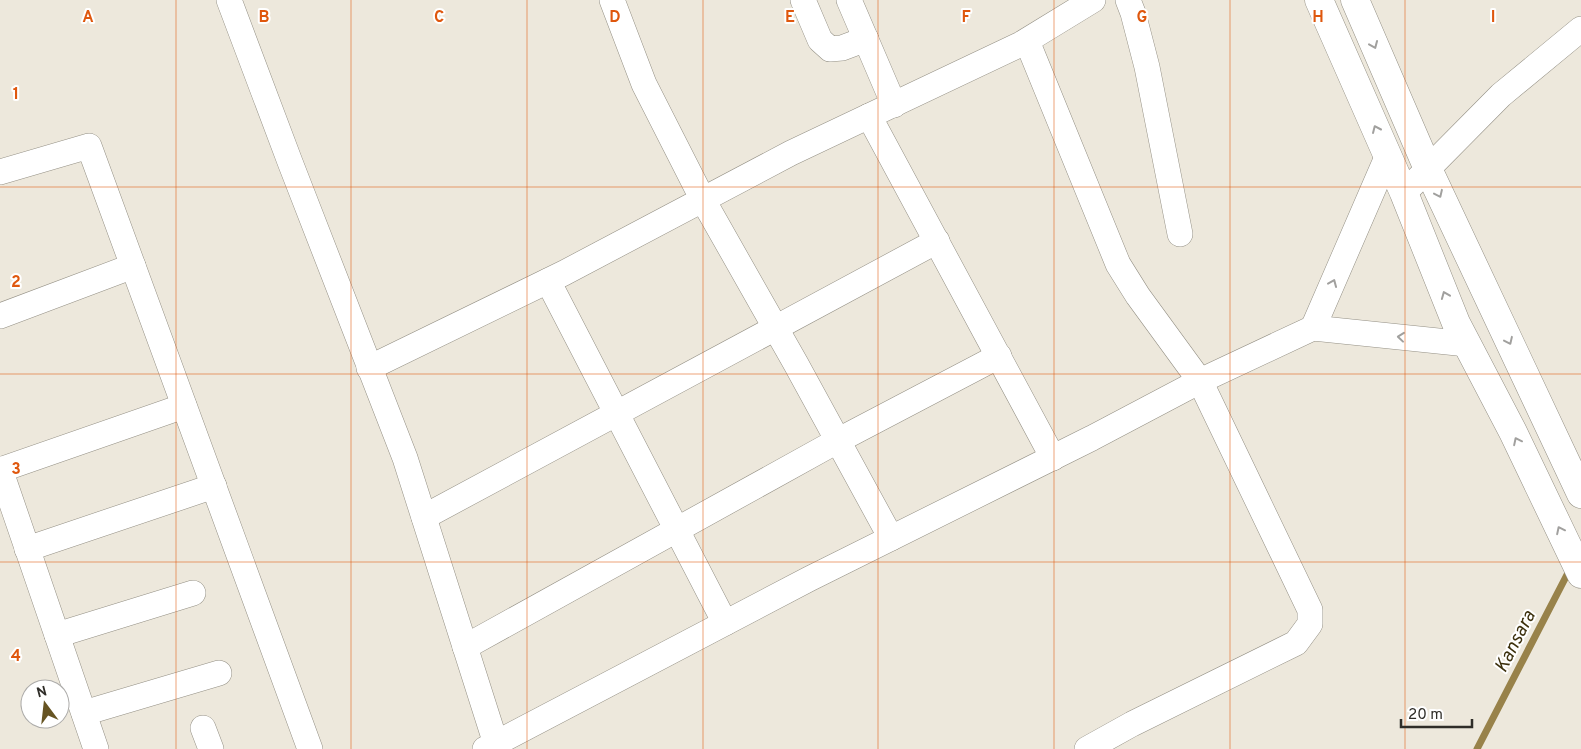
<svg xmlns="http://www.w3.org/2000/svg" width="1581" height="749" font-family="Overpass,sans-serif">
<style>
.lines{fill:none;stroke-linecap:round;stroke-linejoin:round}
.stream{stroke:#98824a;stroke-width:7}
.street-casing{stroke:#949085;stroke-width:26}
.secondary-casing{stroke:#949085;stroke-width:29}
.street{stroke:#fff;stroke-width:25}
.secondary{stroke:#fff;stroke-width:28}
.oneway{stroke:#a1a09e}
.grid{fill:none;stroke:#df570d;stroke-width:1;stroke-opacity:0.55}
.labels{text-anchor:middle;stroke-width:4;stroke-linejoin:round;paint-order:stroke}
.water-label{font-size:19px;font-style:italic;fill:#3d310e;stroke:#fff}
.grid-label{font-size:16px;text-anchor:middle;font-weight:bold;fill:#df570d;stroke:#fff;stroke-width:4;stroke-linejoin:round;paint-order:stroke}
</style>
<rect width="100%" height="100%" fill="#ede8dc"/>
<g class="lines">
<polyline class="stream" points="1477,749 1571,567"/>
<defs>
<g id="street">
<polyline points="229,0 290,162 405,458 496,744"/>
<polyline points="612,0 644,84 703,200 796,364 891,538"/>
<polyline points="803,0 820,40 830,49 842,48 866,39"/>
<polyline points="849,0 894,105"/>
<polyline points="1128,0 1133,13 1147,67 1180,234"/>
<polyline points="1027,41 1118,264 1138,296 1200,381 1310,610 1310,624 1296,643 1132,724 1087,749"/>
<polyline points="869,116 1053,458"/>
<polyline points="0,172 89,146 310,749"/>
<polyline points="1404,193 1501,95 1581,29"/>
<polyline points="548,281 725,623"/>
<polyline points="0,316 133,266"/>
<polyline points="1313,328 1388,155"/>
<polyline points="369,368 564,273 791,153 1021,44 1093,0"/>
<polyline points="0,469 96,749"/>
<polyline points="0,470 184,406"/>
<polyline points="424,517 937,241"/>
<polyline points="27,549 214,486"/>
<polyline points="57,635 193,593"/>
<polyline points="465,647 837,441 999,356"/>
<polyline points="84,713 219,673"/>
<polyline points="203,728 211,749"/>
<polyline points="485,749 809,579 1092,438 1200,381 1313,328 1467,344"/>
</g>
<g id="secondary">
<polyline points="1319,0 1404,193 1456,323 1513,432 1581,574"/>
<polyline points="1355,0 1428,169 1581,494"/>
</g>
</defs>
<use href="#street" class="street-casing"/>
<use href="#secondary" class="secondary-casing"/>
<use href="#street" class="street"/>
<use href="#secondary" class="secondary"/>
</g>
<defs><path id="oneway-chevron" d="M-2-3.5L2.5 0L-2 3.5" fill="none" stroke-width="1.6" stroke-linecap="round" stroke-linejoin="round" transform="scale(1.25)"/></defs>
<g class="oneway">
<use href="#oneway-chevron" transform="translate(1374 45) rotate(67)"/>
<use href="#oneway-chevron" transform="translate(1376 129) rotate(-114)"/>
<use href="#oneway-chevron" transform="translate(1439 194) rotate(65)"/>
<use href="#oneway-chevron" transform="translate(1333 283) rotate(-67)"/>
<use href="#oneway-chevron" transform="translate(1445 295) rotate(-112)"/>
<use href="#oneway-chevron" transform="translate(1401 337) rotate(-174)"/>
<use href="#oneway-chevron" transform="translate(1509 341) rotate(65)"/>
<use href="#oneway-chevron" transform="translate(1517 441) rotate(-116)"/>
<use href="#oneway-chevron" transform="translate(1560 530) rotate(-116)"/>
</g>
<path class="grid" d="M176 0V749M351 0V749M527 0V749M703 0V749M878 0V749M1054 0V749M1230 0V749M1405 0V749M0 187H1581M0 374H1581M0 562H1581"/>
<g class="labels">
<g class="water-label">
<text transform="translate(1514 641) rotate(-63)" y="7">Kansara</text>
</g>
</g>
<g class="grid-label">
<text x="88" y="22">A</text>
<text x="264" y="22">B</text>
<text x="439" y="22">C</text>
<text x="615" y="22">D</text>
<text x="790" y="22">E</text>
<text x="966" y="22">F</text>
<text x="1142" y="22">G</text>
<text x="1318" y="22">H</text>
<text x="1493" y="22">I</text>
<text x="16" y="99">1</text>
<text x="16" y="287">2</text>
<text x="16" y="474">3</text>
<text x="16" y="661">4</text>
</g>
<g transform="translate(45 704) rotate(345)"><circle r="24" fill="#ffffff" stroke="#acaba9"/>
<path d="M0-4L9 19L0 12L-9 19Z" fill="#665422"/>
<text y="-8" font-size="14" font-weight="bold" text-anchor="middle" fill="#2f2d28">N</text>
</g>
<path d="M1401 719v8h71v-8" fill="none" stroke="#2f2d28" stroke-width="2.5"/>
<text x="1408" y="719" font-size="15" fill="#2f2d28" stroke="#ffffff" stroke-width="4" paint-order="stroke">20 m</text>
</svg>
